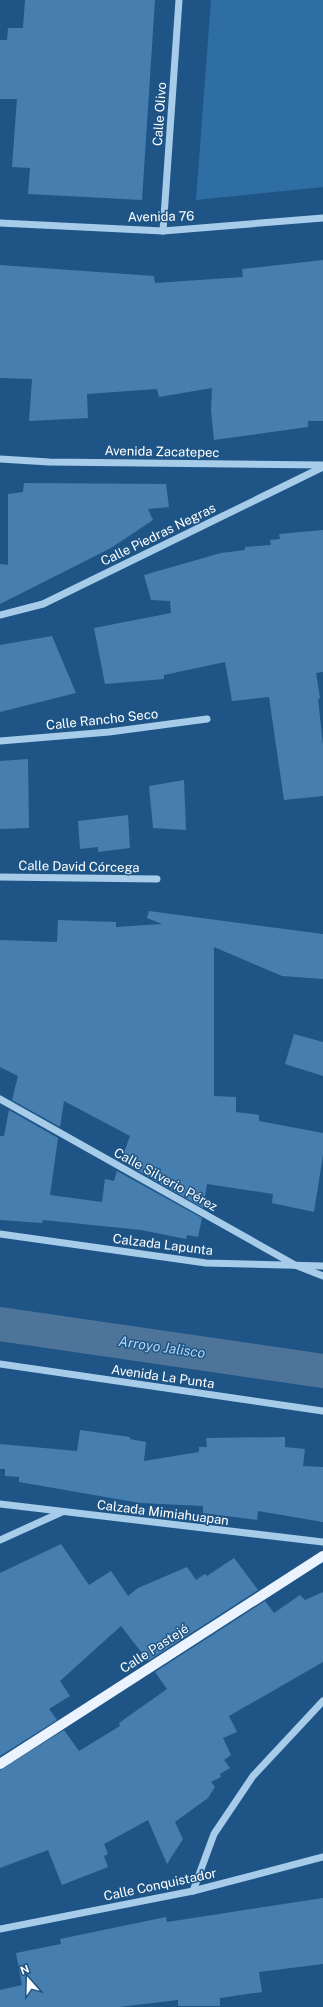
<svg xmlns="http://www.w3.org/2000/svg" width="323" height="2007" font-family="'Public Sans',sans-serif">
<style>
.green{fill:#2f6ea3}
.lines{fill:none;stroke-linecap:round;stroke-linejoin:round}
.canal{stroke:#4e7599;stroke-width:34}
.building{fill:#467faf}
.minor{stroke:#a7ccea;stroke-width:7}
.major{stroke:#ebf4fe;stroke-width:10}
.labels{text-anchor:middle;stroke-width:3;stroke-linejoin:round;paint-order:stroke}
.street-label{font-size:13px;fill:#fff;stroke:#1e5586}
.water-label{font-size:14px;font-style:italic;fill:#b2d5f2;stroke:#1e5586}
</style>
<rect width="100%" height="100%" fill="#1e5586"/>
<polygon class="green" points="211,0 323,0 323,187 196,200"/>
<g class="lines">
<polyline class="canal" points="0,1324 323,1371"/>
</g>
<g class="building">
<polygon points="25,0 155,0 142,200 28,194 30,168 12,167 17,99 0,99 0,40 7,40 8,28 23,28"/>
<polygon points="323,260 323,421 308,421 308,427 214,440 211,411 212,388 159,397 157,389 87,394 88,418 29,421 32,379 0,378 0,265 154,276 155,283 243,277 242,269"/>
<polygon points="24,483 166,484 169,507 148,509 153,520 111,548 0,604 0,564 8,565 8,494 23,492"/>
<polygon points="323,530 323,672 316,673 320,698 318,699 323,745 323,796 284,800 269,697 232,701 225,662 164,675 164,679 105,684 94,628 171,613 170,601 151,600 144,575 221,553 245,550 245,547 271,545 270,540 280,539 279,534"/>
<polygon points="52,636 76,693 0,712 0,645"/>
<polygon points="28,759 29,828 0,829 0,761"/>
<polygon points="184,780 186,830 153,828 149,786"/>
<polygon points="128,815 130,848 98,852 98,847 80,849 78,821"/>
<polygon points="149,911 323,934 323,979 282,976 214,947 214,1096 236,1097 236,1112 259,1115 259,1121 323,1133 323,1155 314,1212 272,1203 273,1194 207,1184 203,1208 121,1161 130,1136 64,1101 60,1127 12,1100 18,1076 0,1067 0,940 57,942 58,920 116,922 116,927 162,924 147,918"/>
<polygon points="294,1034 323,1042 323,1076 285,1064"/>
<polygon points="9,1110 58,1138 50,1195 102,1202 105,1179 114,1181 117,1171 202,1218 198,1237 187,1235 186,1239 141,1230 43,1220 42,1223 0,1220 0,1136 4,1136"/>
<polygon points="80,1430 130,1437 130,1439 146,1442 144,1461 199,1452 199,1447 207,1447 206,1438 285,1437 285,1447 305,1449 303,1466 323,1467 323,1522 258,1511 257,1520 203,1513 203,1506 140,1503 19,1482 19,1477 5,1476 5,1469 0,1469 0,1444 77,1451"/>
<polygon points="61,1544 89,1585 111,1571 128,1596 138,1588 187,1567 196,1580 205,1574 207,1576 234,1558 258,1590 148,1661 121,1626 60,1681 70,1696 49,1709 57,1720 0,1756 0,1573"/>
<polygon points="323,1592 323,1662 229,1716 237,1732 223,1738 231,1755 224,1760 230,1768 220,1774 221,1777 211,1782 215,1787 208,1798 175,1822 183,1839 167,1864 148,1820 104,1844 108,1854 104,1856 108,1867 62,1885 48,1850 0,1868 0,1770 64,1730 79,1751 120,1726 119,1723 167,1689 155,1672 265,1601 274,1613 300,1595 305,1600"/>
<polygon points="323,1898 323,1964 259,1972 262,1992 220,1998 220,2006 178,2006 178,2000 119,2007 0,2007 0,1990 22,1985 16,1953 61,1944 60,1939 166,1917 167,1922"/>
</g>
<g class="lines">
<g class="minor">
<polyline points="0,223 163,231 323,218"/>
<polyline points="163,231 179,0"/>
<polyline points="0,459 49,462 323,465"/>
<polyline points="0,615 43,604 323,467"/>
<polyline points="0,741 109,732 207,719"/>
<polyline points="0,877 157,879"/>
<polyline points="0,1099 295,1265 323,1276"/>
<polyline points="0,1234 206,1263 323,1266"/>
<polyline points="0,1364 323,1411"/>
<polyline points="0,1504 323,1542"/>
<polyline points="0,1540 62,1512"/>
<polyline points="193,1891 214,1834 253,1776 323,1701"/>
<polyline points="0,1929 193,1891 323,1857"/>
</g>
<polyline class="major" points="0,1764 323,1556"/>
</g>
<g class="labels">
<g class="street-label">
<text transform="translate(159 114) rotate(-86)" y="5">Calle Olivo</text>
<text transform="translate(161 216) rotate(-1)" y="5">Avenida 76</text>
<text transform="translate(162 451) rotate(1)" y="5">Avenida Zacatepec</text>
<text transform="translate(158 534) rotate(-26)" y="5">Calle Piedras Negras</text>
<text transform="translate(102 719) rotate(-6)" y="5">Calle Rancho Seco</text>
<text transform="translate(79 866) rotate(1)" y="5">Calle David Córcega</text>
<text transform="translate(166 1179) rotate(29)" y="5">Calle Silverio Pérez</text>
<text transform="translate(163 1244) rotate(7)" y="5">Calzada Lapunta</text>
<text transform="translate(163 1376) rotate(8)" y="5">Avenida La Punta</text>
<text transform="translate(163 1512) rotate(7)" y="5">Calzada Mimiahuapan</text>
<text transform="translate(154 1648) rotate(-33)" y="5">Calle Pastejé</text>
<text transform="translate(160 1884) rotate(-12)" y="5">Calle Conquistador</text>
</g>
<g class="water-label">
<text transform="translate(162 1347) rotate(8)" y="5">Arroyo Jalisco</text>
</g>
</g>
<g transform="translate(28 1979) rotate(340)" stroke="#1e5586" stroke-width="3" paint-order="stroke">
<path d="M0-3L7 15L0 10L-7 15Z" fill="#ffffff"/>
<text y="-6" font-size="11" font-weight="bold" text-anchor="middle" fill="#ffffff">N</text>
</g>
</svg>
